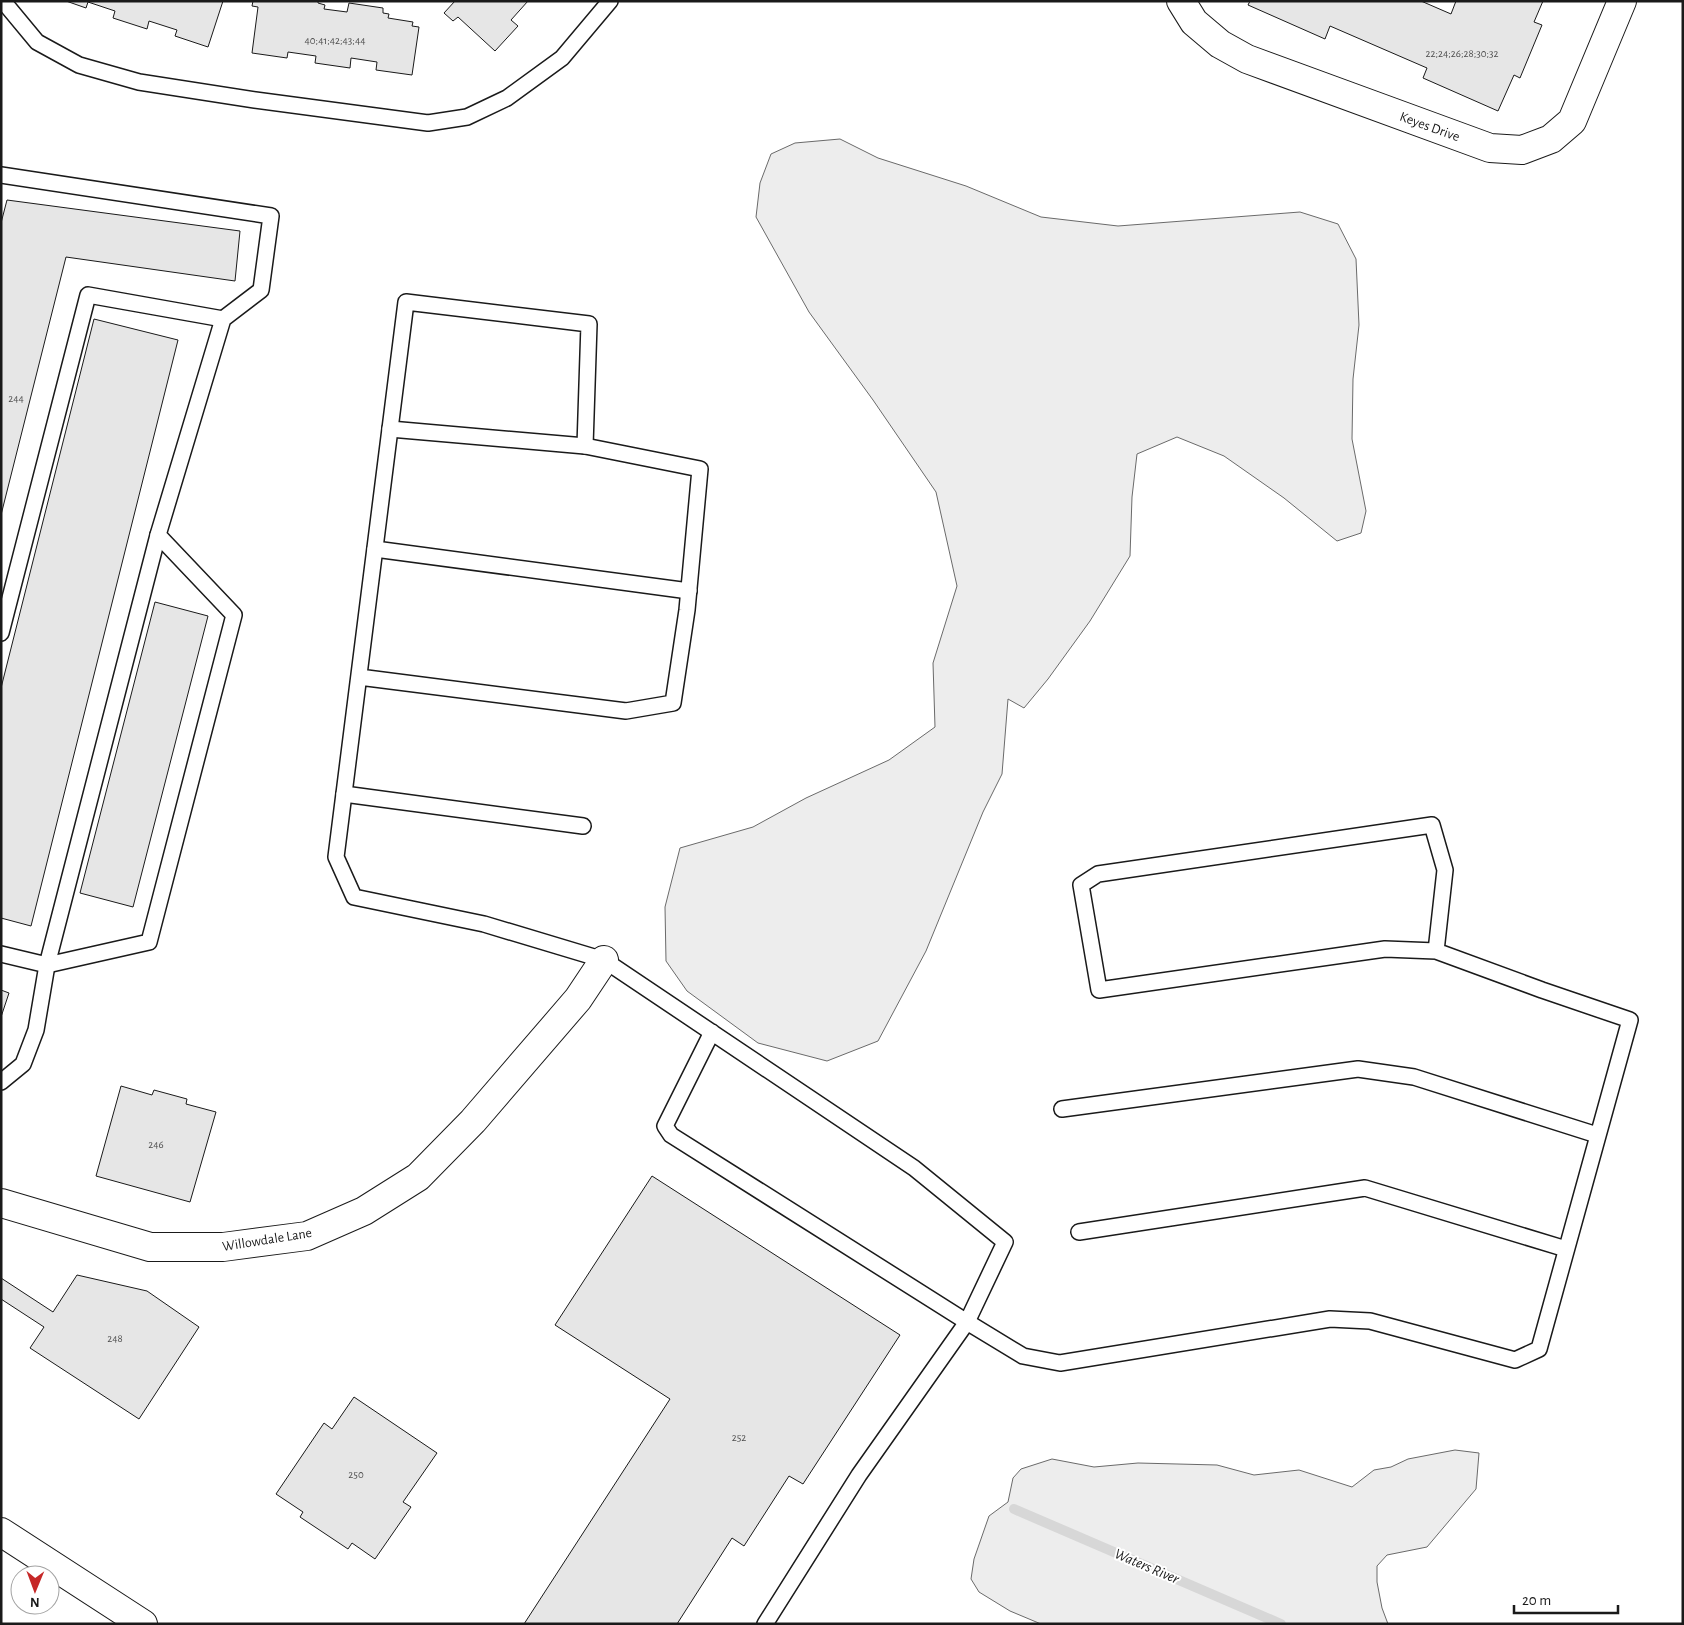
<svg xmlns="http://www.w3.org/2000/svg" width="1684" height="1625" font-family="'Alegreya Sans',sans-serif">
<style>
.built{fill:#ededed;stroke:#6a6a6a}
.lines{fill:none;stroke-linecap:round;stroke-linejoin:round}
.stream{stroke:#d7d7d7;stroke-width:10}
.building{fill:#e6e6e6;stroke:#1a1a1a}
.lane-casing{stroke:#1a1a1a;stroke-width:18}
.street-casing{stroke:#1a1a1a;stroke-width:30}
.highway-casing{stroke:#1a1a1a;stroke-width:30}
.lane{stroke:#fff;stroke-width:15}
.street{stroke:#fff;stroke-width:28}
.highway{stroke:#fff;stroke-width:28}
.labels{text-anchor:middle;stroke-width:4;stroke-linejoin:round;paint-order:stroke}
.number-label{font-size:11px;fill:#4d4d4d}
.street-label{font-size:14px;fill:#1a1a1a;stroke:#fff}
.water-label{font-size:15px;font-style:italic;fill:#1a1a1a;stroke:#fff}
</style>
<rect width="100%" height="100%" fill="#fff"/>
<g class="built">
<polygon points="840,139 878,158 966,186 1041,217 1118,226 1300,212 1338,224 1356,259 1359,325 1353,379 1352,439 1366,511 1361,533 1337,541 1284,498 1224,456 1177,437 1137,454 1132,497 1130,556 1090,621 1048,679 1024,708 1008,699 1002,774 983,812 926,951 878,1041 827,1061 758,1043 687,991 666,961 665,907 680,848 753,827 806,798 889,760 935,727 933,663 957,586 936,492 873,400 809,312 756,217 760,183 771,154 795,143"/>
<polygon points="1455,1450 1479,1453 1476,1489 1427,1547 1387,1555 1377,1566 1377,1582 1382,1608 1388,1624 1041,1624 1010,1611 979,1592 971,1579 974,1559 989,1516 1008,1502 1013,1478 1021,1469 1052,1459 1094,1467 1138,1463 1217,1465 1254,1475 1299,1470 1352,1487 1374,1470 1391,1467 1408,1459"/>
</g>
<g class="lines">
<polyline class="stream" points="1014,1509 1281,1624"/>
</g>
<g class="building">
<polygon points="66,1 223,1 208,47 175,36 177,30 149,21 147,29 113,18 115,11 88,2 86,8"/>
<polygon points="253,1 318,1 318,3 325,5 324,9 347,12 349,3 383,8 383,13 389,14 388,18 413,22 412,26 419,27 412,75 376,70 377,62 351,58 350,68 315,63 316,56 288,52 287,58 252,53 258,7 252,6"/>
<polygon points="455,1 528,1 511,20 518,26 495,51 458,17 453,21 444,13"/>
<polygon points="1250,1 1421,1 1451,14 1456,1 1543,1 1534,22 1542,25 1520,78 1514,75 1498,111 1423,78 1427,68 1330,26 1325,39 1248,5"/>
<polygon points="7,200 240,231 235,281 66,257 1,515 1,223"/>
<polygon points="94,319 178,340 31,926 1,918 1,688"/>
<polygon points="155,602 208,616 133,907 80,893"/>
<polygon points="1,990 9,993 1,1017"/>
<polygon points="121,1086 152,1095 154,1090 187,1099 186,1104 216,1112 190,1202 96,1176"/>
<polygon points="652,1176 900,1335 803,1484 789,1476 744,1546 732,1538 677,1624 524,1624 670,1399 555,1325"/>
<polygon points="77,1275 147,1291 199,1327 139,1419 30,1348 44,1327 1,1299 1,1278 53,1312"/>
<polygon points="354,1397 437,1453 403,1502 411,1507 375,1559 352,1543 348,1549 300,1517 303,1512 276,1494 324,1423 332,1429"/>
</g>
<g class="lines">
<defs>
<g id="lane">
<polyline points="3,1 37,42 79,65 139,82 255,100 428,123 467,117 507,98 562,58 610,1"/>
<polyline points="1,175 271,216 261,290 223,319 158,535 234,615 149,942 47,965 1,954"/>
<polyline points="390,429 585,446"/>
<polyline points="375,549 689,591"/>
<polyline points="1,633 88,295 223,319"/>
<polyline points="359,677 626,711 673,703 687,610 700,469 585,446 589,324 406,302 336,857 354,897 484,924 604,960 914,1168 1005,1242 967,1322 671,1135 665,1126 712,1032"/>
<polyline points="344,794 583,826"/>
<polyline points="1,1082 23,1064 36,1030 47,965 158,535"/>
<polyline points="1062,1109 1358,1069 1414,1077 1597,1135"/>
<polyline points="1079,1232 1365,1188 1566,1249"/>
<polyline points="765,1624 859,1475 967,1322 1023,1356 1060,1363 1330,1319 1370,1321 1515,1360 1539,1349 1630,1020 1542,990 1436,951 1445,870 1432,825 1098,874 1081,885 1099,990 1385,949 1436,951"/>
</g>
<g id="street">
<polyline points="1181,1 1194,22 1220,44 1247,59 1490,148 1522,150 1551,139 1572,121 1622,1"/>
<polyline points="1,1203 150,1247 223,1247 307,1236 364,1211 418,1177 473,1121 578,999 604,960"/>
</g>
<polyline id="highway" points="1,1532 143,1624"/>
</defs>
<use href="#lane" class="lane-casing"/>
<use href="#street" class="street-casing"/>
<use href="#highway" class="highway-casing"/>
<use href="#lane" class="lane"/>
<use href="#street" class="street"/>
<use href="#highway" class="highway"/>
</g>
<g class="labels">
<g class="number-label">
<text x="335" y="44">40;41;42;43;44</text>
<text x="1462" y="57">22;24;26;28;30;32</text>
<text x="16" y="402">244</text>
<text x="156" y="1148">246</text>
<text x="115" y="1342">248</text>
<text x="739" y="1441">252</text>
<text x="356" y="1478">250</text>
</g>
<g class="street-label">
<text transform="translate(1430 126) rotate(20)" y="5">Keyes Drive</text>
<text transform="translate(267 1239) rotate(-9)" y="5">Willowdale Lane</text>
</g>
<g class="water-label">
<text transform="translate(1147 1566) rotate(23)" y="5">Waters River</text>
</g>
</g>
<rect width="1684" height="1625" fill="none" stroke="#1a1a1a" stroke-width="5"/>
<g transform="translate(35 1590) rotate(181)"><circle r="24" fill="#ffffff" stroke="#a3a3a3"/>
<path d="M0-4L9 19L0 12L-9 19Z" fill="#c62828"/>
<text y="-8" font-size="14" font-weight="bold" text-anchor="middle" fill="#1a1a1a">N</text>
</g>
<path d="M1514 1605v8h104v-8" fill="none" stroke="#1a1a1a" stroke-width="2.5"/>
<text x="1522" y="1605" font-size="15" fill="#1a1a1a" stroke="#ffffff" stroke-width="4" paint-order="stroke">20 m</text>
</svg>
